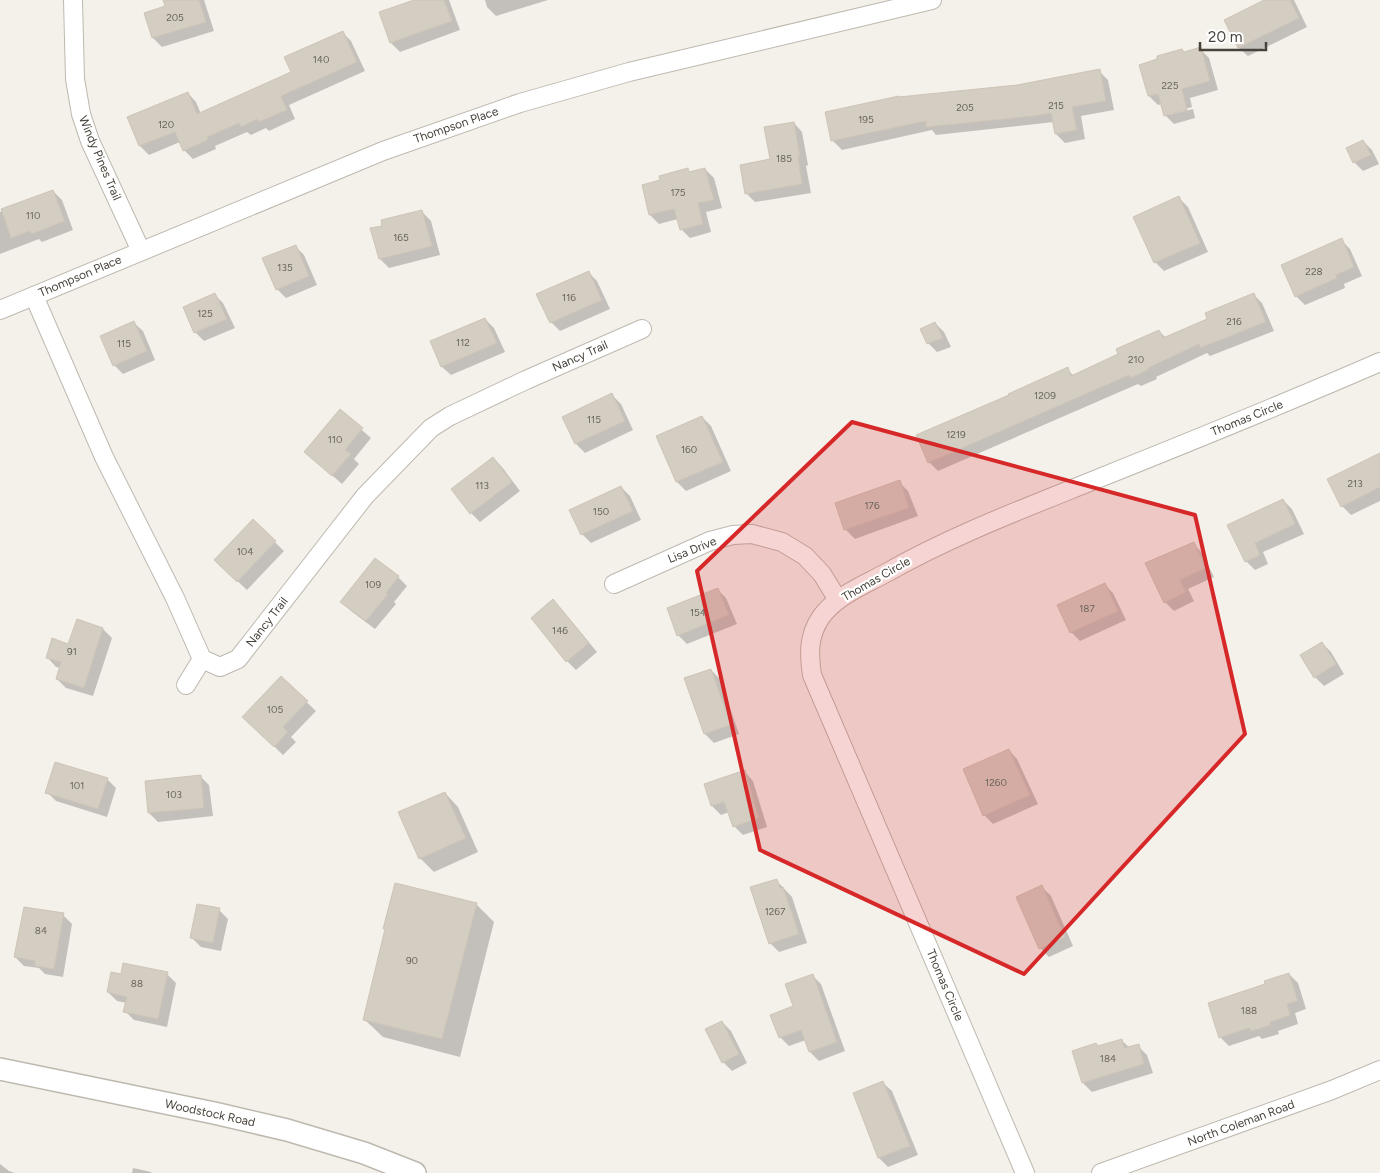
<svg xmlns="http://www.w3.org/2000/svg" width="1380" height="1173" font-family="Figtree,sans-serif">
<style>
.shadow{fill:#0003}
.building{fill:#d4cdc2;stroke:#cec4b6}
.lines{fill:none;stroke-linecap:round;stroke-linejoin:round}
.minor-casing{stroke:#beb9af;stroke-width:20}
.tertiary-casing{stroke:#beb9af;stroke-width:24}
.minor{stroke:#fff;stroke-width:18}
.tertiary{stroke:#fff;stroke-width:21}
.marked{fill:#d62828;fill-opacity:0.2;stroke:#d62828;stroke-width:4;stroke-linejoin:round}
.labels{text-anchor:middle;stroke-width:4.5;stroke-linejoin:round;paint-order:stroke}
.number-label{font-size:10px;fill:#6a655c}
.street-label{font-size:12px;fill:#47423a;stroke:#fff}
</style>
<rect width="100%" height="100%" fill="#f4f1eb"/>
<g class="shadow">
<polygon points="165,0 204,0 214,31 162,47 153,38 167,7"/>
<polygon points="418,0 449,0 460,30 400,52 391,43 381,13"/>
<polygon points="485,0 548,0 496,16 487,7"/>
<polygon points="1267,0 1294,0 1307,27 1248,56 1239,48 1226,21"/>
<polygon points="342,32 351,41 365,71 289,105 295,119 269,131 266,128 251,135 247,132 215,146 216,149 193,159 184,150 180,142 149,155 140,146 128,118 188,93 196,102 201,114 293,73"/>
<polygon points="1200,49 1209,58 1218,90 1190,98 1192,107 1169,113 1169,115 1193,109 1195,118 1174,124 1165,115 1162,104 1158,105 1149,96 1141,65"/>
<polygon points="1099,71 1108,80 1114,110 1081,116 1085,139 1065,143 1056,134 1054,122 936,135 932,130 842,150 833,141 1017,87"/>
<polygon points="794,123 802,132 808,165 806,166 811,193 755,202 746,193 771,160"/>
<polygon points="1363,141 1372,150 1379,164 1363,171 1354,162"/>
<polygon points="705,169 714,178 722,208 706,212 711,232 690,238 681,229 678,219 659,224 650,215 643,186 661,181 688,170 690,173"/>
<polygon points="53,191 62,200 73,230 42,242 39,239 0,254 0,212"/>
<polygon points="1179,198 1188,207 1208,252 1164,271 1155,262"/>
<polygon points="422,212 431,221 440,255 389,268 380,259 384,227"/>
<polygon points="1341,240 1350,249 1362,276 1344,284 1345,288 1305,305 1296,296"/>
<polygon points="295,246 304,255 317,285 286,298 277,289"/>
<polygon points="588,272 597,281 610,309 560,331 551,322"/>
<polygon points="214,294 223,303 235,328 204,341 195,332"/>
<polygon points="1253,294 1262,303 1274,331 1210,356 1207,353 1156,377 1157,379 1141,386 1138,384 938,471 929,462 1011,396 1067,369 1074,376 1120,354 1159,331 1166,338 1209,320"/>
<polygon points="485,319 494,328 505,352 451,375 442,367 431,342"/>
<polygon points="134,323 143,331 155,360 123,374 114,365"/>
<polygon points="935,323 944,332 951,347 937,352 928,343"/>
<polygon points="612,395 621,404 633,430 585,453 576,444"/>
<polygon points="340,411 371,438 354,459 359,464 342,484 306,452"/>
<polygon points="702,417 711,426 731,471 686,491 677,482 657,437"/>
<polygon points="1380,455 1380,501 1351,515 1342,506"/>
<polygon points="493,458 502,467 520,491 480,522 471,513"/>
<polygon points="899,482 908,491 918,516 855,539 846,530 837,504"/>
<polygon points="621,487 630,496 641,520 591,543 582,534 571,511"/>
<polygon points="1283,500 1292,509 1304,534 1263,552 1268,564 1255,570 1246,561 1229,525"/>
<polygon points="253,521 284,551 247,590 215,560"/>
<polygon points="1194,544 1202,553 1214,577 1188,589 1194,601 1174,611 1165,602"/>
<polygon points="398,577 407,586 394,602 396,604 375,629 351,611 342,602"/>
<polygon points="1104,584 1113,593 1126,620 1080,641 1071,632"/>
<polygon points="717,589 726,598 737,624 687,644 678,635"/>
<polygon points="562,610 597,652 576,670 567,661"/>
<polygon points="103,629 112,638 93,696 66,688 57,679 61,668 56,667 48,658 69,645"/>
<polygon points="1322,643 1331,652 1344,674 1324,686 1315,677"/>
<polygon points="711,670 720,679 739,734 714,743 705,734"/>
<polygon points="281,678 316,711 291,737 296,742 283,755 244,717"/>
<polygon points="1009,750 1017,759 1038,804 993,824 984,815"/>
<polygon points="745,772 753,781 767,827 743,835 734,826 729,812 721,815 712,806 705,785"/>
<polygon points="200,776 209,785 213,816 158,822 149,813"/>
<polygon points="107,779 116,788 107,817 56,801 47,792"/>
<polygon points="445,793 458,807 478,852 434,872 420,858"/>
<polygon points="776,880 792,897 807,943 779,952 770,943"/>
<polygon points="1042,887 1051,896 1073,946 1049,957 1040,948"/>
<polygon points="476,904 494,922 460,1057 383,1037 364,1019"/>
<polygon points="219,910 228,919 221,951 201,947 192,938"/>
<polygon points="63,915 72,924 63,977 45,974 39,968 24,966 15,957"/>
<polygon points="167,974 176,983 167,1027 134,1020 125,1011 127,1003 117,1001 108,992 122,976"/>
<polygon points="1289,974 1298,983 1306,1009 1295,1013 1298,1024 1278,1031 1279,1034 1262,1039 1259,1036 1229,1046 1220,1037 1267,985"/>
<polygon points="812,975 821,984 845,1051 819,1061 810,1052 806,1040 789,1046 780,1037 794,1007"/>
<polygon points="722,1022 731,1031 747,1063 732,1071 723,1062"/>
<polygon points="1121,1040 1130,1048 1138,1046 1147,1055 1153,1073 1092,1092 1083,1083 1074,1051 1098,1047"/>
<polygon points="883,1083 892,1091 918,1155 888,1167 879,1158 854,1094"/>
<polygon points="0,1164 9,1171 15,1173 0,1173"/>
<polygon points="133,1168 151,1172 152,1173 132,1173"/>
</g>
<g class="building">
<polygon points="163,0 199,0 206,22 152,38 144,13 165,6"/>
<polygon points="414,0 444,0 452,21 390,43 379,12"/>
<polygon points="1264,0 1290,0 1299,18 1238,48 1224,20"/>
<polygon points="343,31 357,62 281,96 287,110 259,122 257,119 241,127 239,123 207,137 208,140 183,151 175,132 139,146 127,117 188,92 197,114 291,72 284,57"/>
<polygon points="1201,47 1210,81 1182,89 1187,110 1164,116 1158,94 1148,96 1139,65 1157,59 1157,56 1182,49 1184,52"/>
<polygon points="1100,69 1106,101 1072,107 1077,130 1055,134 1051,113 1034,116 926,127 926,121 831,141 825,112 899,96 899,97 1017,85"/>
<polygon points="794,122 800,156 798,157 802,184 745,194 740,165 770,159 764,127"/>
<polygon points="1363,140 1371,155 1353,163 1346,148"/>
<polygon points="688,168 689,172 705,168 714,200 698,203 703,224 680,230 674,209 649,215 642,185 660,180 659,176"/>
<polygon points="53,190 65,221 32,234 30,231 11,238 1,209"/>
<polygon points="1179,196 1200,243 1154,263 1133,217"/>
<polygon points="422,210 432,246 379,259 370,228 382,226 381,220"/>
<polygon points="1342,238 1354,267 1336,275 1337,278 1295,297 1281,265"/>
<polygon points="296,245 309,276 276,290 262,258"/>
<polygon points="589,271 602,300 550,323 536,294"/>
<polygon points="215,293 227,319 194,333 183,307"/>
<polygon points="1254,293 1266,322 1200,348 1199,344 1148,368 1148,370 1131,378 1129,375 928,463 916,435 1009,395 1008,394 1068,367 1071,376 1118,354 1116,349 1159,330 1163,338 1207,319 1205,313"/>
<polygon points="485,318 497,343 441,367 430,341"/>
<polygon points="134,321 147,351 113,366 100,336"/>
<polygon points="935,322 943,338 927,344 920,329"/>
<polygon points="612,393 625,421 575,444 562,417"/>
<polygon points="340,409 363,428 345,450 351,454 332,476 304,452"/>
<polygon points="702,416 723,462 676,482 656,436"/>
<polygon points="1380,453 1380,487 1341,507 1327,479"/>
<polygon points="493,457 512,482 470,514 451,489"/>
<polygon points="900,480 909,508 844,530 835,503"/>
<polygon points="621,486 633,511 581,535 569,510"/>
<polygon points="1283,499 1295,524 1255,543 1260,555 1245,562 1227,525"/>
<polygon points="253,519 276,541 237,582 214,560"/>
<polygon points="1194,542 1206,568 1180,580 1186,592 1164,603 1145,563"/>
<polygon points="375,558 399,576 386,593 388,594 366,621 340,602"/>
<polygon points="1105,583 1118,611 1070,633 1057,605"/>
<polygon points="718,588 729,615 677,636 667,608"/>
<polygon points="553,599 589,643 566,662 531,618"/>
<polygon points="77,619 103,628 84,688 56,679 61,662 46,658 52,638 68,644"/>
<polygon points="1322,642 1336,664 1314,678 1300,655"/>
<polygon points="711,669 731,725 704,734 684,678"/>
<polygon points="281,676 308,701 283,727 288,732 274,747 242,717"/>
<polygon points="1009,749 1030,795 983,816 963,769"/>
<polygon points="55,762 108,778 98,809 45,793"/>
<polygon points="745,770 759,818 733,827 724,802 711,806 704,784"/>
<polygon points="201,775 204,808 148,813 145,781"/>
<polygon points="445,792 466,838 419,859 398,812"/>
<polygon points="777,879 780,888 783,887 799,934 769,944 750,887"/>
<polygon points="395,883 477,903 442,1039 363,1020 385,929 383,929"/>
<polygon points="1042,885 1065,937 1039,949 1016,897"/>
<polygon points="197,904 220,908 213,943 190,938"/>
<polygon points="24,907 64,913 54,969 35,966 35,961 14,957"/>
<polygon points="123,963 168,972 158,1019 123,1012 127,997 107,992 111,972 121,974"/>
<polygon points="1289,973 1298,1001 1287,1004 1290,1015 1270,1022 1271,1025 1252,1031 1249,1028 1219,1038 1208,1003 1265,984 1264,981"/>
<polygon points="813,974 837,1042 809,1052 801,1030 779,1038 770,1015 793,1006 785,984"/>
<polygon points="722,1021 739,1054 722,1063 705,1029"/>
<polygon points="1122,1039 1124,1048 1139,1044 1144,1064 1082,1083 1072,1051 1096,1043 1098,1046"/>
<polygon points="883,1081 910,1146 878,1158 853,1093"/>
</g>
<g class="lines">
<defs>
<g id="minor">
<polyline points="73,0 75,79 81,114 90,141 141,251"/>
<polyline points="34,296 104,457 175,598 202,659 220,667 238,659 365,496 431,428 450,416 526,380 642,329"/>
<polyline points="0,310 383,151 520,103 629,72 932,0"/>
<polyline points="614,584 710,541 733,535 752,534 782,542 805,556 822,574 838,600"/>
<polyline points="186,685 202,659"/>
<path d="M1025 1173 812 675C809 654 808 636 821 617 836 596 864 585 886 573 953 535 1025 508 1097 479 1192 441 1286 403 1380 362"/>
<polyline points="1101,1173 1332,1090 1380,1070"/>
</g>
<polyline id="tertiary" points="0,1069 214,1113 287,1130 364,1153 415,1173"/>
</defs>
<use href="#minor" class="minor-casing"/>
<use href="#tertiary" class="tertiary-casing"/>
<use href="#minor" class="minor"/>
<use href="#tertiary" class="tertiary"/>
</g>
<path class="marked" d="M852 422 1195 515 1245 734 1024 974 760 850 697 571Z"/>
<g class="labels">
<g class="number-label">
<text x="175" y="21">205</text>
<text x="321" y="63">140</text>
<text x="1170" y="89">225</text>
<text x="1056" y="109">215</text>
<text x="965" y="111">205</text>
<text x="866" y="123">195</text>
<text x="166" y="128">120</text>
<text x="784" y="162">185</text>
<text x="678" y="196">175</text>
<text x="33" y="219">110</text>
<text x="401" y="241">165</text>
<text x="285" y="271">135</text>
<text x="1314" y="275">228</text>
<text x="569" y="301">116</text>
<text x="205" y="317">125</text>
<text x="1234" y="325">216</text>
<text x="463" y="346">112</text>
<text x="124" y="347">115</text>
<text x="1136" y="363">210</text>
<text x="1045" y="399">1209</text>
<text x="594" y="423">115</text>
<text x="956" y="438">1219</text>
<text x="335" y="443">110</text>
<text x="689" y="453">160</text>
<text x="1355" y="487">213</text>
<text x="482" y="489">113</text>
<text x="872" y="509">176</text>
<text x="601" y="515">150</text>
<text x="245" y="555">104</text>
<text x="373" y="588">109</text>
<text x="1087" y="612">187</text>
<text x="698" y="616">154</text>
<text x="560" y="634">146</text>
<text x="72" y="655">91</text>
<text x="275" y="713">105</text>
<text x="996" y="786">1260</text>
<text x="77" y="789">101</text>
<text x="174" y="798">103</text>
<text x="775" y="915">1267</text>
<text x="41" y="934">84</text>
<text x="412" y="964">90</text>
<text x="137" y="987">88</text>
<text x="1249" y="1014">188</text>
<text x="1108" y="1062">184</text>
</g>
<g class="street-label">
<text transform="translate(456 125) rotate(-19)" y="4">Thompson Place</text>
<text transform="translate(100 158) rotate(67)" y="4">Windy Pines Trail</text>
<text transform="translate(80 276) rotate(-23)" y="4">Thompson Place</text>
<text transform="translate(580 356) rotate(-24)" y="4">Nancy Trail</text>
<text transform="translate(1247 418) rotate(-22)" y="4">Thomas Circle</text>
<text transform="translate(692 550) rotate(-22)" y="4">Lisa Drive</text>
<text transform="translate(876 579) rotate(-30)" y="4">Thomas Circle</text>
<text transform="translate(267 622) rotate(-52)" y="4">Nancy Trail</text>
<text transform="translate(945 985) rotate(67)" y="4">Thomas Circle</text>
<text transform="translate(210 1113) rotate(12)" y="4">Woodstock Road</text>
<text transform="translate(1241 1123) rotate(-20)" y="4">North Coleman Road</text>
</g>
</g>
<path d="M1200 42v8h66v-8" fill="none" stroke="#47423a" stroke-width="2.5"/>
<text x="1208" y="42" font-size="15" fill="#47423a" stroke="#ffffff" stroke-width="4" paint-order="stroke">20 m</text>
</svg>
